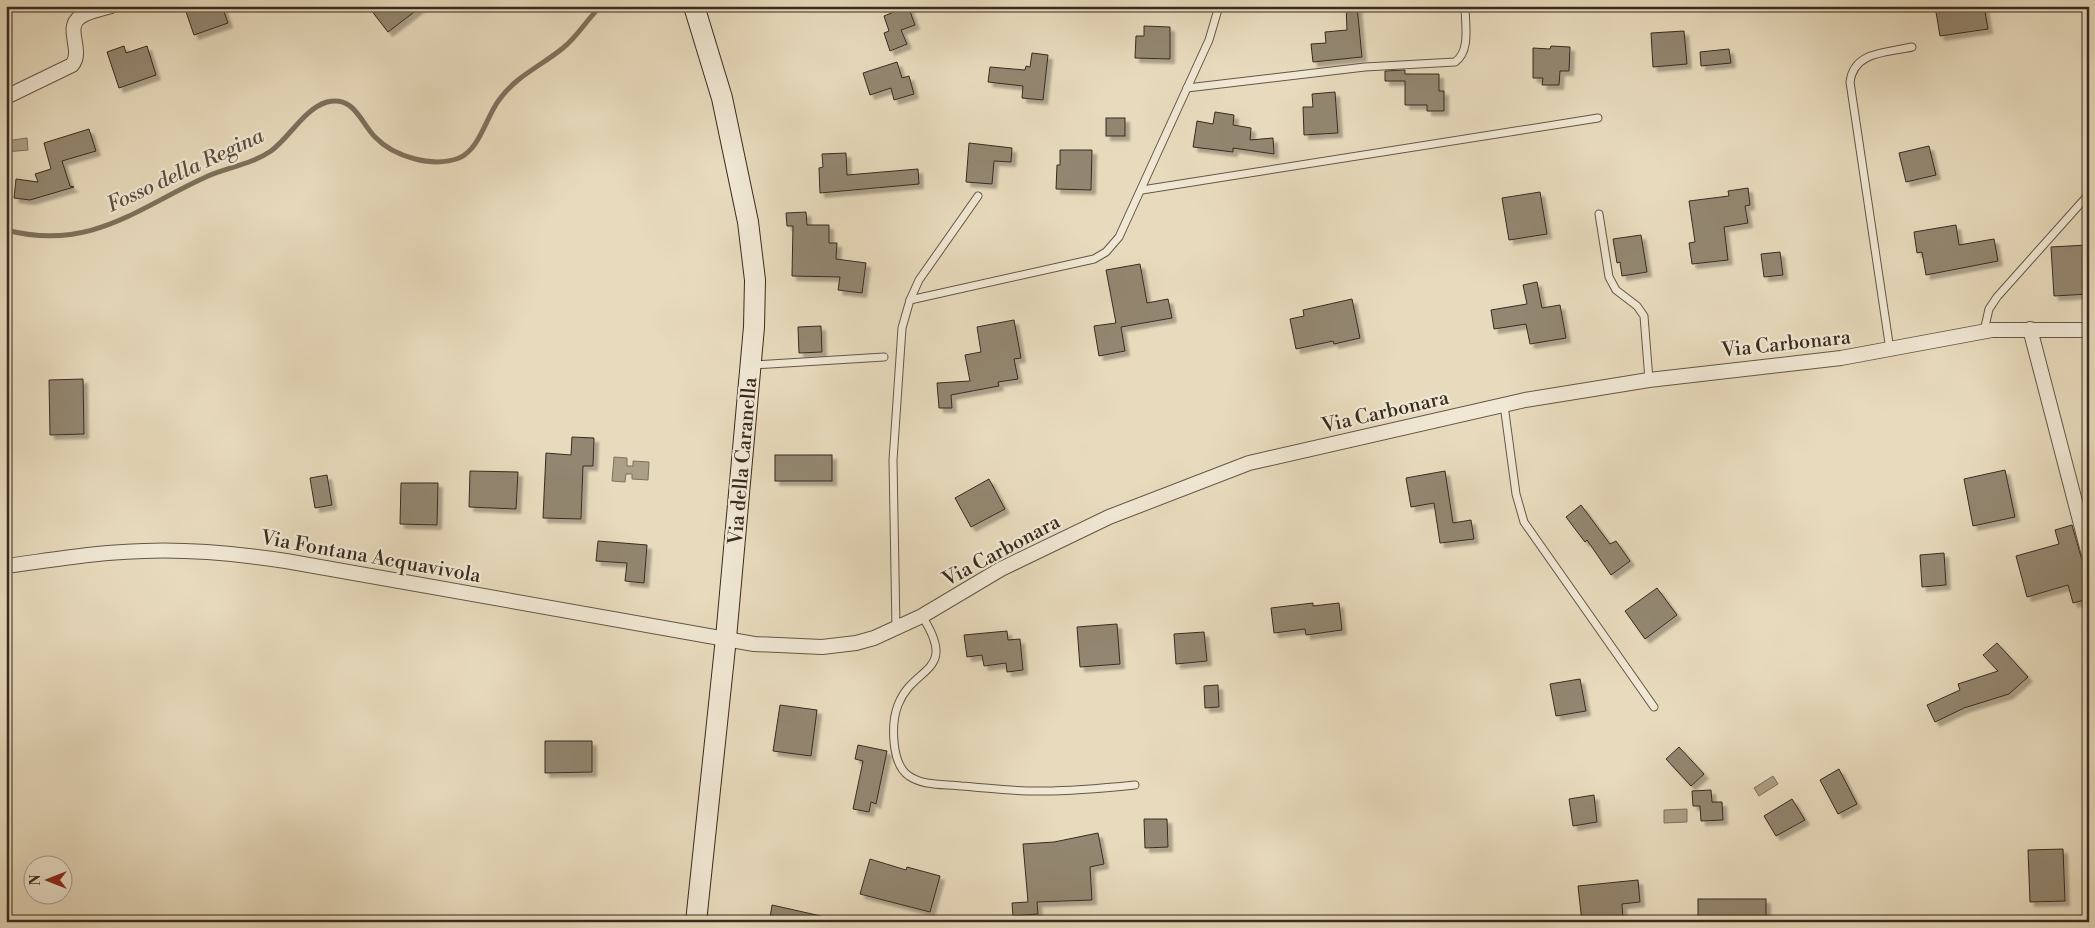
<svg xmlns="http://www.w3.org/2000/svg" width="2095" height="928" font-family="'Libre Bodoni',serif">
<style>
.water{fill:#ac9f87;stroke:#7d715d}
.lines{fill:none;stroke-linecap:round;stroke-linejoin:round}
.stream{stroke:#7d715d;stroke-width:5}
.building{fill:#938771;stroke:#372b1f;filter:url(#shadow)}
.service-casing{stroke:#635746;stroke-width:9}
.minor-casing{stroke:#635746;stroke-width:16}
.secondary-casing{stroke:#372b1f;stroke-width:22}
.service{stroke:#f0e8d4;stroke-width:7}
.minor{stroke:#f0e8d4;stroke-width:14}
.secondary{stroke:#f0e8d4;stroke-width:20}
.labels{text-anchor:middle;stroke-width:4.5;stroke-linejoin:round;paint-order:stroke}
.street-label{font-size:20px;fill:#372b1f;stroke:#f0e8d4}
.water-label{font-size:21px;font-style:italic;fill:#5a4e3e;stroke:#f0e8d4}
</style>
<defs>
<filter id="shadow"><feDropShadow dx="4.5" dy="4.5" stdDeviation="1" flood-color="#0004"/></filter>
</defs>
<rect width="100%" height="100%" fill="#e8dbbd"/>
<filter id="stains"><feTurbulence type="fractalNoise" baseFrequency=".004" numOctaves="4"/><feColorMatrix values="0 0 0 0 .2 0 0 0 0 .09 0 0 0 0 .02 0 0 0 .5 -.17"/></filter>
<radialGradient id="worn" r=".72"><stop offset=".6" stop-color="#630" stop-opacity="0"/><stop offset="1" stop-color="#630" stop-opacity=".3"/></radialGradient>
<g class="water">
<polygon points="27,138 28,150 6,152 6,141"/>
<polygon points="614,457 627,458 627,466 633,466 633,461 649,462 648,480 632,479 632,474 626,474 625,482 612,481"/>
<polygon points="1773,776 1778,784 1759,796 1754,788"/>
<polygon points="1687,809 1687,822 1664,823 1664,810"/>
</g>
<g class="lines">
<path class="stream" d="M6 230C91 252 137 208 208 176 229 167 252 164 271 151 290 137 304 109 327 102 354 95 361 123 375 137 394 157 433 168 459 158 480 149 486 117 499 100 516 76 541 66 563 48 578 36 587 19 601 6"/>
</g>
<g class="building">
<polygon points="184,6 222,6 228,23 194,35"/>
<polygon points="368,6 422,6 388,32"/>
<polygon points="908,6 915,25 901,30 907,44 890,51 884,33 889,31 884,16"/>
<polygon points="1346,6 1357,6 1362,57 1313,62 1311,44 1326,43 1325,32 1347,30"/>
<polygon points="1935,6 1984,6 1988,29 1940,36"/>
<polygon points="1144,26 1170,27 1170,59 1135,58 1136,36 1144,36"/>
<polygon points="1684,31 1687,64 1653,67 1651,33"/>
<polygon points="124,46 126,53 147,46 156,75 119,88 107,52"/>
<polygon points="1551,46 1570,47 1569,71 1560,71 1559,85 1542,85 1543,78 1533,78 1533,48 1550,49"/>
<polygon points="1729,49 1731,63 1701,66 1700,52"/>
<polygon points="1032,53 1048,55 1043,100 1022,98 1023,86 988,82 990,67 1025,70 1026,66 1030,67"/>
<polygon points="897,62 902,78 909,76 914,94 894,100 891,88 870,95 863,73"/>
<polygon points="1405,70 1405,74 1439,74 1439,91 1444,91 1444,111 1427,111 1427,105 1405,105 1405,81 1385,81 1385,71"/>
<polygon points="1335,92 1338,133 1304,135 1303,107 1313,107 1312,94"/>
<polygon points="1215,112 1234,115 1233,125 1251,128 1250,140 1273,138 1274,154 1233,148 1233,152 1193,147 1197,121 1213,124"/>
<rect x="1106" y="118" width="19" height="18"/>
<polygon points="89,129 96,151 62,161 70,186 74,187 30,200 14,198 16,179 38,182 35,174 51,169 44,143"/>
<polygon points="969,143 1012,148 1011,162 994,161 992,184 966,182"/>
<polygon points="1929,146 1936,175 1906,182 1899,153"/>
<polygon points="1060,150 1092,150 1091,190 1056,189 1057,165 1060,165"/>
<polygon points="846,153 847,175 918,169 919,184 820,193 819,168 823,167 822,154"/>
<polygon points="1748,188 1750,205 1745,206 1748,223 1724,227 1728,260 1692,264 1689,243 1695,242 1689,201 1729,196 1728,191"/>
<polygon points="1540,192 1547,234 1509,240 1502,198"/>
<polygon points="806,212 807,225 829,225 829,243 837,243 836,259 866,263 862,293 838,290 840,277 792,276 793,226 787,226 786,213"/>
<polygon points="1956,225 1959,245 1994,239 1998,261 1926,275 1922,252 1917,253 1914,232"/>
<polygon points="1641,235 1647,272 1622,276 1620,262 1617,263 1613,239"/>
<polygon points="2086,245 2089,294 2054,296 2051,247"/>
<polygon points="1780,252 1783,275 1764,277 1761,254"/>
<polygon points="1140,264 1147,303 1168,299 1172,318 1121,327 1125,351 1099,356 1094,326 1116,323 1106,270"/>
<polygon points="1537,282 1542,308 1560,305 1566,338 1530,344 1526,324 1494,329 1491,310 1527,304 1523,285"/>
<polygon points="1352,299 1360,338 1334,344 1333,341 1296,349 1290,319 1304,316 1303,310"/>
<polygon points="1014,320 1021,358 1014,359 1018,379 998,382 999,386 951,395 952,408 939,408 937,383 970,381 965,355 981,352 977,327"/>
<polygon points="821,326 822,352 799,353 798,327"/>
<polygon points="83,379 84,434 50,435 49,380"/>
<polygon points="572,437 594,438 593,466 583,466 581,519 543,518 546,453 571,455"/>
<rect x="775" y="455" width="57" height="26"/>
<polygon points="2005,470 2015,517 1973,526 1964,479"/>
<polygon points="470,471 518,472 516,509 469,507"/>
<polygon points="1445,471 1453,523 1471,520 1474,539 1440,543 1434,503 1411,507 1406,478"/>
<polygon points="327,475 332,505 315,508 310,478"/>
<polygon points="989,479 1005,509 971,527 955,498"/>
<polygon points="401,483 438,483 437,525 400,524"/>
<polygon points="1581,505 1610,544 1616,541 1630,561 1611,575 1587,540 1585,542 1566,517"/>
<polygon points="2072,525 2081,557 2086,563 2083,563 2089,585 2089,599 2073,603 2068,585 2027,597 2016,556 2059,544 2055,530"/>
<polygon points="598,541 647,545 644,583 625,581 627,563 596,561"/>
<polygon points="1944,553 1946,585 1922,587 1920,555"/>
<polygon points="1657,588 1677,615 1645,639 1625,611"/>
<polygon points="1313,603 1313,606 1339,603 1342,630 1306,635 1305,629 1274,633 1271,608"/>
<polygon points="1117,624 1120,664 1080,667 1077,627"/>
<polygon points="1007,631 1008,640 1020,639 1023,670 1007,672 1006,663 984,666 982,655 967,657 964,635"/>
<polygon points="1204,632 1207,661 1176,664 1174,634"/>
<polygon points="1997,643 2028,677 2009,694 1964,708 1935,722 1927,705 1960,690 1958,684 1998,671 1983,655"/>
<polygon points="1580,679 1586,711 1556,716 1550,684"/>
<polygon points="1218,685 1219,707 1205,708 1204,686"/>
<polygon points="780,705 817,710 811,756 773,751"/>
<polygon points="545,741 592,741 592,772 545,773"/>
<polygon points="858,745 887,751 876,804 871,802 869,812 853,809 863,761 855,759"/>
<polygon points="1679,747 1704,774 1691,786 1666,759"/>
<polygon points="1839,769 1857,804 1838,814 1820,780"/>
<polygon points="1711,790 1712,802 1722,802 1723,820 1701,821 1700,806 1693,806 1692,791"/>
<polygon points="1594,795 1597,822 1573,826 1569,799"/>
<polygon points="1792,799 1805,820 1776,836 1764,816"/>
<polygon points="1144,819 1167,819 1168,847 1145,848"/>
<polygon points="1098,833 1104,864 1090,867 1092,900 1037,902 1038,914 1013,916 1012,903 1028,902 1023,844 1054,842"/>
<polygon points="2063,849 2065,901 2030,902 2028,850"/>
<polygon points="870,859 906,870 907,867 940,876 930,912 860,894"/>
<polygon points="1638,880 1640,902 1622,904 1623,919 1607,922 1582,922 1578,886"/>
<rect x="1698" y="899" width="68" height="23"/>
<polygon points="772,905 821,916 821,922 789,922 770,918"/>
</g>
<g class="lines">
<defs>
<g id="service">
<path d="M1187 88 1365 67 1455 62C1471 51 1465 24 1465 6"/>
<polyline points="1142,190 1598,118"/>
<polyline points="1599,214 1609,277 1616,290 1637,306 1644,316 1649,380"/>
<polyline points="910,300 919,280 978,196"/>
<polyline points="1984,331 1989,309 1997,297 2089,194"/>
<path d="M1890 350 1850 82C1854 51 1886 53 1912 47"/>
<polyline points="752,365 884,357"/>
<polyline points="1504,405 1516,494 1524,522 1654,707"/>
<path d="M922 616C959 674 913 665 898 705 891 723 891 764 909 776 923 786 945 784 961 786 989 788 1017 792 1044 791 1075 791 1105 788 1135 785"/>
<polyline points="896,629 893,460 902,328 910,300 1094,259 1106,252 1119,237 1209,40 1219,6"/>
</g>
<g id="minor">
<path d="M6 97 72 65C84 51 64 28 80 17 88 11 101 9 111 6"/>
<polyline points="2030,329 2089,555"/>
<path d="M6 566C52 560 98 552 144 551 192 549 239 554 286 561L754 644 822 647 856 643 874 638 922 616 1001 569 1109 517 1249 463 1525 400 1649 380 1841 358 1992 330H2089"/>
</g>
<polyline id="secondary" points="694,6 722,98 748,222 755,280 754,327 726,638 696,922"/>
</defs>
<use href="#service" class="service-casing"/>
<use href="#minor" class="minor-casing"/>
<use href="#secondary" class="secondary-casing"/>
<use href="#service" class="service"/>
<use href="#minor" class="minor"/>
<use href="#secondary" class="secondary"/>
</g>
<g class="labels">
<g class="street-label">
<text transform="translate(1786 343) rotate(-6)" y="7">Via Carbonara</text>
<text transform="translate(1385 411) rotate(-13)" y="7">Via Carbonara</text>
<text transform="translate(742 461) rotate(-85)" y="7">Via della Caranella</text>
<text transform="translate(1001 550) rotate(-28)" y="7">Via Carbonara</text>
<text transform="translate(371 556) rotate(10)" y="7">Via Fontana Acquavivola</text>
</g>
<g class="water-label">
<text transform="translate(185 170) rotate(-25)" y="7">Fosso della Regina</text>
</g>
</g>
<rect width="2095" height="928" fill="none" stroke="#e8dbbd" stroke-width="25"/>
<rect x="8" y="8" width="2080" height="913" fill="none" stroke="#372b1f" stroke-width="2.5"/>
<rect x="12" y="12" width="2070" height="903" fill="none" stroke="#372b1f"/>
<g transform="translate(48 880) rotate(270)"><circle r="24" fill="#f0e8d4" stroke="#a69c8c"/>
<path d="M0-4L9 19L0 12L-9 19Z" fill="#8f2418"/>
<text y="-8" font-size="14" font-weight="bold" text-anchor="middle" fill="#372b1f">N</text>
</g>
<rect width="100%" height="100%" filter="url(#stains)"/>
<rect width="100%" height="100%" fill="url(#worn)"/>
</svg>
